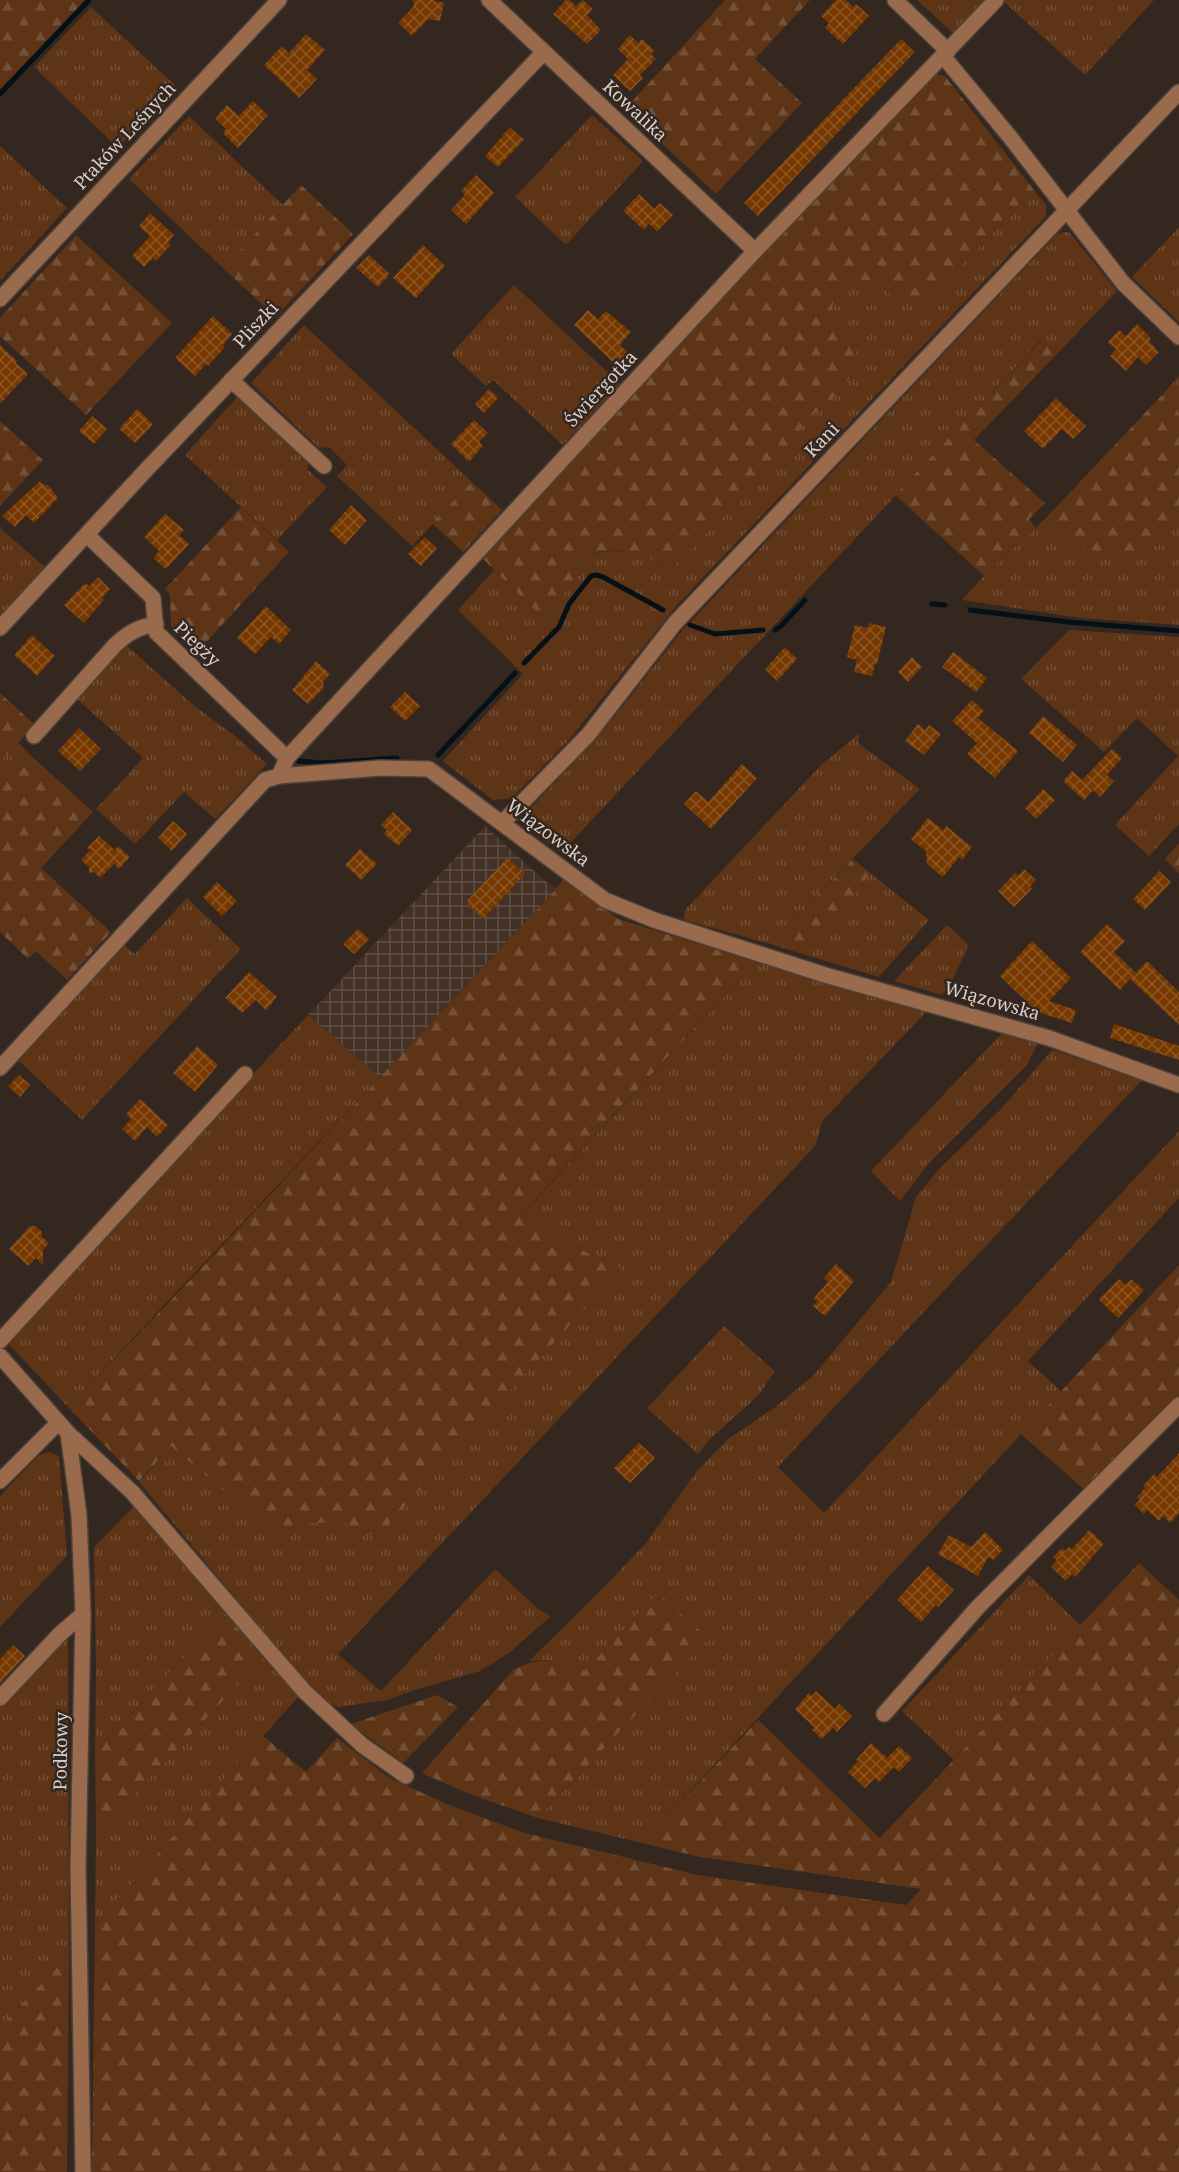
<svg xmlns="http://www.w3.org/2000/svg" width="1179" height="2172" font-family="'Noto Serif',serif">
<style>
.industrial{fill:url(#industrial-grid)}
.grass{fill:url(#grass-tufts)}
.forest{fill:url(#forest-firs)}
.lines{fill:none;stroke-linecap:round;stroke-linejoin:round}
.stream{stroke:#051117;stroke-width:5}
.building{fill:url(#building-cross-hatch)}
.minor-casing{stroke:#4e423b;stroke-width:18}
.minor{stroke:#996a4c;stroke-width:15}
.labels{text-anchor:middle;stroke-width:5;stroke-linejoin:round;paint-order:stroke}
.street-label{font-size:18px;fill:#d9d0cb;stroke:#34271f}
</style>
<defs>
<pattern id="industrial-grid" width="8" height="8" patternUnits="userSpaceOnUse" patternTransform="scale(1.5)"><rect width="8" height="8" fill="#433126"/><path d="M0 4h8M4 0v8" fill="none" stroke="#5e4e44"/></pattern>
<pattern id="grass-tufts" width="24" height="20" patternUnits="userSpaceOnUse" patternTransform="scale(1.5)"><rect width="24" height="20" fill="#5e3416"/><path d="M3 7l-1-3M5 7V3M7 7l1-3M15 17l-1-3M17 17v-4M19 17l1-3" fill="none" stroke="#745037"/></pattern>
<pattern id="forest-firs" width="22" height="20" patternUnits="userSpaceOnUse" patternTransform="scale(1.5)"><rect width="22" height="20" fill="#5e3416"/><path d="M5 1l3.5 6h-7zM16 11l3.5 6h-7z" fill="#745037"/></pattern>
<pattern id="building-cross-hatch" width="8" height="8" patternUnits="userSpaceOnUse" patternTransform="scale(1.5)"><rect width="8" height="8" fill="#773800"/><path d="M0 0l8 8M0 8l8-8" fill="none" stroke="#8a5424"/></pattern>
</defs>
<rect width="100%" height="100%" fill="#34271f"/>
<polygon class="industrial" points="485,826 545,881 557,888 380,1077 308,1015"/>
<g class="grass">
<polygon points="917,0 985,0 954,34"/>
<polygon points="1006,0 1154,0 1085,75 1004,2"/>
<polygon points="91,7 179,89 148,123 144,119 118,148 34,67"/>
<polygon points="592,115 643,161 566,245 515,197"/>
<polygon points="189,116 283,205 223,268 129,179"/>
<polygon points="0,146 67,208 0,281"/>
<polygon points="1034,190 1046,205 1046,216 677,605 568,741 512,798 493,800 443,761 523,674 458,610 494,570 546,621 577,561 588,554 609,551 633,552 672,568 787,451 806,421 834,397 847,340 829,318 836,295 852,280 876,280 898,302 925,302"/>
<polygon points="1179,227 1179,322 1132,277"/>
<polygon points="1069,232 1117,291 1058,353 1041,340 561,853 531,830 528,811 579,757 615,716 681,632 1058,233"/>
<polygon points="514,285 620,384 563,445 493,380 486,386 451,354"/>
<polygon points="304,325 472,482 412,546 337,476 347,465 329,447 319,448 251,383"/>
<polygon points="1179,376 1179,413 1161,396"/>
<polygon points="237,397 308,460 308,470 327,487 277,540 185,455"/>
<polygon points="1179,511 1179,625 1080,618 962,600 984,576 1045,519 1069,539 1132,561"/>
<polygon points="0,528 46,568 0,618"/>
<polygon points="1069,630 1179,637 1179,824 1149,856 1115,825 1178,756 1137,718 1104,752 1021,679"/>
<polygon points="126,645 193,705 235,736 267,764 215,819 184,792 135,844 96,809 143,758 77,699"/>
<polygon points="860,733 858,743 920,789 770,944 684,920 685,910 821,765"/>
<polygon points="18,742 27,752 0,781 0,762"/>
<polygon points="870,873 929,920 879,977 796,952 824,932 841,916"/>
<polygon points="187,898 241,949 82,1120 18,1060 122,943 135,954"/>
<path d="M947 925 969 945C960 962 954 981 942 995L894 981Z"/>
<polygon points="756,962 928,1010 823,1120 815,1146 338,1654 381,1691 495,1569 538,1609 551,1616 509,1653 480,1671 415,1690 387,1700 339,1707 327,1703 308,1685 139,1482 171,1446 272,1530 311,1522 343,1522 377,1537 620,1269 557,1238 525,1211"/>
<polygon points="308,1015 380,1077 68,1407 5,1340"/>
<polygon points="1003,1032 1038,1043 1027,1065 929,1163 900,1201 871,1171"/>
<polygon points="1052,1050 1143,1079 778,1467 824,1513 1179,1131 1179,1198 1028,1361 1061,1391 642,1843 538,1818 708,1638 658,1594 585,1671 546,1660 529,1661 610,1581 646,1543 697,1471 728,1439 774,1408 813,1376 891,1282 916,1197 941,1167 1002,1108"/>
<polygon points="724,1326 775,1371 758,1396 711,1438 698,1454 647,1408"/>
<polygon points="49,1452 59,1456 67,1556 0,1627 0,1496 39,1455"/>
<polygon points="134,1506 226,1613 95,1752 96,1668 94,1547"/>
<polygon points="1029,1575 1081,1626 954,1760 902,1711"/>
<polygon points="68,1634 69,1955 0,2027 0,1706"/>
<polygon points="264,1657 299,1696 95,1925 96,1835"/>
</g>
<g class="forest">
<polygon points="0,0 85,0 0,89"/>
<polygon points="725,0 810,0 755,59 802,103 716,194 625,109"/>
<path d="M935 74 945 76 1034 190 925 302H898L876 280H852L836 295 829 318 847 340 862 363 834 397 806 421 787 451 672 568C641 555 609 540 577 561L578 572 546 621 480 556 736 282Z"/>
<polygon points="301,185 353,234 276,317 223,268"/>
<polygon points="76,235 172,323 86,415 0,336 0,318"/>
<polygon points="1042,340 1058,353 974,440 1045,503 1029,519 1035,528 984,576 895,495"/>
<polygon points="1161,396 1179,413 1179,511 1132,561 1089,553 1054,528 1045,519"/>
<polygon points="0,421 43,460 0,506"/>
<polygon points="472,482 502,510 463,552 432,523"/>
<polygon points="241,507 289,552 198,651 171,627 170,594 165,589"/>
<polygon points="0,693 35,725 0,762"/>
<polygon points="27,752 93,812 41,868 111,932 67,980 36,951 28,959 0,932 0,781"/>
<polygon points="1179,843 1179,874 1165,859"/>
<polygon points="853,859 870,873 841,916 824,932 796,952 770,944"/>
<polygon points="565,877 618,919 756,962 525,1210 557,1238 621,1269 377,1537 343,1522 311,1523 272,1531 171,1446 139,1481 68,1407 195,1275 557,888"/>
<polygon points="1179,1265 1179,1395 1087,1492 1021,1434"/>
<polygon points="1139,1563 1179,1600 1179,2172 92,2172 95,1925 262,1735 306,1772 337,1738 391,1779 454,1807 525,1833 698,1875 906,1905 921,1889 700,1857 642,1843 758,1720 880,1838"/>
<path d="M658 1593 708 1638 538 1818 467 1793 422 1773 513 1670C543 1654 555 1663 585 1670Z"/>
<polygon points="226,1613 264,1657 96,1835 95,1752"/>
<polygon points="437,1695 458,1707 403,1763 351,1724"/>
<polygon points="69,1955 67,2172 0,2172 0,2027"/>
</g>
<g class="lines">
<g class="stream">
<polyline points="0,94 89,0"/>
<polyline points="932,604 945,605"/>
<polyline points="970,610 1068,622 1179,631"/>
<polyline points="690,625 715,634 763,630"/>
<polyline points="775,630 781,626 805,600"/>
<polyline points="524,663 559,627 569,604 591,576 596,575 603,577 663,610"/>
<polyline points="438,755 515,673"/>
<polyline points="299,761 323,763 397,758"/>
</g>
</g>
<g class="building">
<polygon points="413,0 432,0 444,3 440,21 428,19 412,36 398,23 414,6"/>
<polygon points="566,0 570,0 576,6 583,0 593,9 587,15 601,30 587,44 553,14"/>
<polygon points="836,0 846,0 853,7 856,4 869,16 843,44 825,28 829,23 821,16"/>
<polygon points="306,34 325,50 307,70 317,79 299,98 264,65 282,46 289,53"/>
<polygon points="630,35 638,43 642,39 654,50 651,54 656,59 640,75 643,78 630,91 613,75 628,59 618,49"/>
<polygon points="901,39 915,52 758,216 744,203"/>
<polygon points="253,101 268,115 238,148 223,133 226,129 215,118 227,105 239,116"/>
<polygon points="510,127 524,140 498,167 485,156"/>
<polygon points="476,175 494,193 466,224 451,210 465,195 461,191"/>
<polygon points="639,194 654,209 660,203 673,215 657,231 649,224 644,230 623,211"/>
<polygon points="150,213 174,235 168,242 171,245 156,261 153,258 144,267 132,256 150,236 139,226"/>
<polygon points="423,245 445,266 416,298 393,278"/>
<polygon points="369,255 390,274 378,287 356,268"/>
<polygon points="588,310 598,319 606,311 631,332 620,345 630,355 618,367 574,325"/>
<polygon points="213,316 232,334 223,345 225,347 208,366 206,364 195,376 175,358"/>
<polygon points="1137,324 1150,337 1150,342 1159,352 1146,365 1138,357 1126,371 1110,356 1116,349 1108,342 1119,330 1126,336"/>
<polygon points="0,345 17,361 16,363 28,374 0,404"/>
<polygon points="489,389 498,398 484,413 475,404"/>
<polygon points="1056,398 1086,426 1073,439 1062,429 1043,449 1024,431"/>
<polygon points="137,409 153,424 135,443 119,429"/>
<polygon points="92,416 107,429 94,444 79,431"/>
<polygon points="474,420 488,433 479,442 483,446 469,462 451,444"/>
<polygon points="40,481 44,485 48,485 58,498 34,523 26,515 15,527 2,516"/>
<polygon points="351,505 367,520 345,545 329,530"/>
<polygon points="165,514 184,530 179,535 189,544 166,569 153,558 159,551 144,537"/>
<polygon points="425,537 437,548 421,566 408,554"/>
<polygon points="98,577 110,589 102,598 104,600 84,623 64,605 85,583 89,586"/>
<polygon points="266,606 291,630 279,644 271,637 255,654 237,638"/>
<polygon points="869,623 886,627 877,664 875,664 872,676 854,672 857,660 847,657 855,625 868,628"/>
<polygon points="32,635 55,656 37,676 14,655"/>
<polygon points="785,647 797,659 777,681 765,669"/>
<polygon points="953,652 987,678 976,692 942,667"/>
<polygon points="912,657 922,667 908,682 898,672"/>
<polygon points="316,661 330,674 323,682 324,688 308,704 292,690"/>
<polygon points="405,692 420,706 405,721 390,707"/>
<polygon points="972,700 984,711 978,718 1018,751 995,778 967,754 977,743 952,721"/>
<polygon points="1043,716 1077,745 1063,762 1029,733"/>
<polygon points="918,724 925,730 929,725 941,734 924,755 905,741"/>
<polygon points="79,728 101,749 80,771 58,751"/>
<polygon points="1112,749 1122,758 1107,775 1114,781 1100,797 1093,790 1084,800 1063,781 1072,771 1082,780"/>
<polygon points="742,764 757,778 711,829 684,804 696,791 708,802"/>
<polygon points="1043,789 1055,800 1036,819 1025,808"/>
<polygon points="393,812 412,830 398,846 384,834 387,830 381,825"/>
<polygon points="928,818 943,830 946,826 972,847 962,860 959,857 943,877 927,864 926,851 911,839"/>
<polygon points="173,821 187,834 172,851 158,838"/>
<polygon points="99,836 115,850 118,846 130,857 119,869 114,864 100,878 94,872 89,873 89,867 81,860 90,850 87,848"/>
<polygon points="360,849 377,864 361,880 345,865"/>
<polygon points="507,858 525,874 483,919 467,904 469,902 467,901"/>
<polygon points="1024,869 1036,880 1030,887 1032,889 1014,907 998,891 1015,873 1018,876"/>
<polygon points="1159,871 1171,882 1145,910 1133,899"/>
<polygon points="217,882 237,901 222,916 203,897"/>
<polygon points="1107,924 1125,941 1114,952 1136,973 1120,990 1080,952"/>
<polygon points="358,929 369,939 354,954 343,944"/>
<polygon points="1032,941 1071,978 1049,1001 1076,1010 1072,1023 1028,1009 1031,1006 1000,976"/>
<polygon points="1147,961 1179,992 1179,1025 1130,979"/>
<polygon points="249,972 277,997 266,1010 256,1000 242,1013 225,998"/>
<polygon points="1114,1024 1179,1046 1179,1060 1110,1038"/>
<polygon points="197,1046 218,1065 195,1092 173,1073"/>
<polygon points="19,1075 30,1085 20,1097 8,1086"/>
<polygon points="140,1099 168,1125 157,1137 147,1127 135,1141 122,1129 131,1119 126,1114"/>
<polygon points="30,1226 36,1226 42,1232 42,1237 49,1243 43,1250 43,1265 36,1258 28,1266 9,1249"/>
<polygon points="836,1264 854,1281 825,1316 813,1306 817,1302 814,1298 828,1282 824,1278"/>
<polygon points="1119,1279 1126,1285 1131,1279 1144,1290 1118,1318 1099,1300"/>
<polygon points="639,1443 655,1458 630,1483 614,1468"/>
<polygon points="1179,1453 1179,1513 1170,1523 1163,1516 1159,1521 1147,1510 1144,1514 1135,1505 1140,1499 1137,1497 1145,1488 1143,1486 1154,1474 1157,1477"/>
<polygon points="1089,1530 1104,1544 1075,1577 1072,1574 1066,1581 1051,1567 1057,1560 1053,1557 1062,1548 1065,1551 1069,1547 1072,1549"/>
<polygon points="985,1532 1003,1550 993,1560 988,1557 978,1576 938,1554 949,1535 971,1547"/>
<polygon points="928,1566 954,1590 938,1607 936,1605 921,1622 897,1600"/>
<polygon points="13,1645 25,1656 0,1683 0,1659"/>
<polygon points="816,1691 835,1709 839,1704 852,1716 837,1732 833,1728 822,1739 812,1730 815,1728 795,1709 809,1693 812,1696"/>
<polygon points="871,1743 887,1758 899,1746 912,1758 899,1772 894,1767 879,1782 875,1778 865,1788 848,1772 858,1761 856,1760"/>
</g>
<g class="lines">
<defs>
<g id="minor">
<polyline points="489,0 755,251"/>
<polyline points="895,0 948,51"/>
<polyline points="943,56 1010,137 1123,283 1179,337"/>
<polyline points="0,299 279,0"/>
<polyline points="231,380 324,466"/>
<polyline points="87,535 153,598 156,632 287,758"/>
<polyline points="0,628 147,469 544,52"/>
<path d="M34 736 115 645C128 633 138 627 156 624"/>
<polyline points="279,776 287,758 755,251 996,0"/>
<polyline points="502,823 588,735 675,623 1179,92"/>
<polyline points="0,1068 265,780 279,776 380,768 429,769 605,900 654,920 825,975 1049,1038 1179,1085"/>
<polyline points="0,1341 245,1074"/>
<polyline points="0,1356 68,1433 79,1515 83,1614 78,1868 83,2172"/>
<polyline points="68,1433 132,1492 304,1691 362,1745 406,1776"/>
<polyline points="0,1481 58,1423"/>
<polyline points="0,1698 60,1634 83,1614"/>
<polyline points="884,1714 978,1607 1179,1405"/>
</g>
</defs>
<use href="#minor" class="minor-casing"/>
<use href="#minor" class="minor"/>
</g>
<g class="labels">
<g class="street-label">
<text transform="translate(635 111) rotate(43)" y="6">Kowalika</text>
<text transform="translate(125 136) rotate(-47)" y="6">Ptaków Leśnych</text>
<text transform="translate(256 325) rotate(-47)" y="6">Pliszki</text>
<text transform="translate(601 389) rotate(-47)" y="6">Świergotka</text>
<text transform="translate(822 440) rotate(-46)" y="6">Kani</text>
<text transform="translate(197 644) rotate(44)" y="6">Piegży</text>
<text transform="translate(548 833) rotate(37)" y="6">Wiązowska</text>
<text transform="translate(992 1001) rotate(16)" y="6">Wiązowska</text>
<text transform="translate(61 1751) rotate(-89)" y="6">Podkowy</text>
</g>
</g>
</svg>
